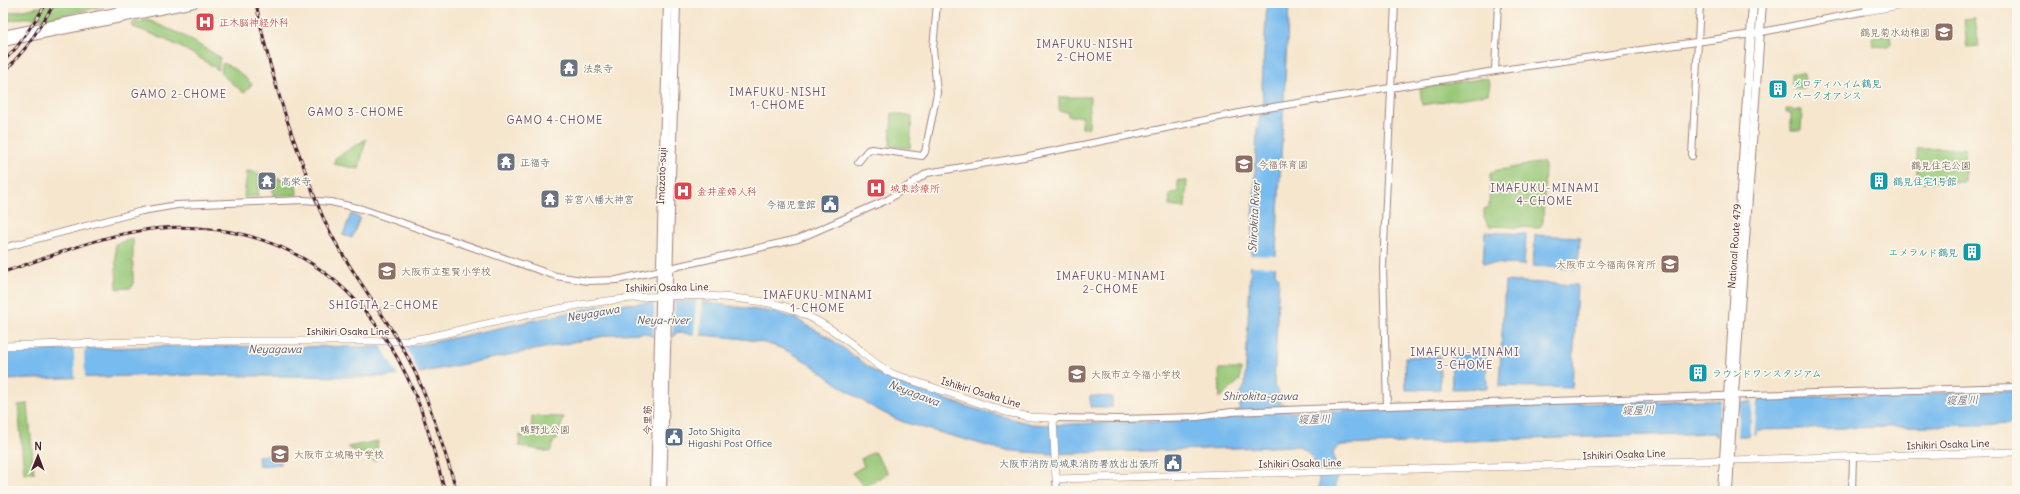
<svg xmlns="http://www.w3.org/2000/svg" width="2020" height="494" font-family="Delius,'Klee One',sans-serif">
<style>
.green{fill:#97c776;stroke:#707350}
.water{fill:#78bbee;stroke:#616d8c}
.pier{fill:#f6e6ce}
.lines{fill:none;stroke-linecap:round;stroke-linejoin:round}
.tertiary-casing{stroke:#a0827c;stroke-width:8}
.secondary-casing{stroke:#a0827c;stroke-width:8}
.primary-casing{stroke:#a0827c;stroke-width:10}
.trunk-casing{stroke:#a0827c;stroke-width:10}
.tertiary{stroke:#fff;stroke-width:6}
.secondary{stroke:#fff;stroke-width:7}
.primary{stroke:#fff;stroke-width:8}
.trunk{stroke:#fff;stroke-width:8}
.rail-casing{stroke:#4a1f2b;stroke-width:3}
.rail{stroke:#fbf7ec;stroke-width:1.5;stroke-dasharray:4.5;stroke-linecap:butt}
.labels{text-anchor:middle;stroke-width:3.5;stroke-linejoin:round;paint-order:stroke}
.health-label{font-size:10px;fill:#be3a42;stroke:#fbf7ec;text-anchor:start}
.education-label{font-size:10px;fill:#785e54;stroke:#fbf7ec;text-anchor:start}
.worship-label{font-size:10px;fill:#5b616d;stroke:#fbf7ec;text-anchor:start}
.culture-label{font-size:10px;fill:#0d838f;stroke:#fbf7ec;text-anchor:start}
.park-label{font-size:10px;fill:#615142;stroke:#fbf7ec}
.street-label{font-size:10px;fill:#4a1f2b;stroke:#fbf7ec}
.service-label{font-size:10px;fill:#4e5e75;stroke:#fbf7ec;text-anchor:end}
.neighbourhood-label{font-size:11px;letter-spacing:1px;fill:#745272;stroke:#fbf7ec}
.water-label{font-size:11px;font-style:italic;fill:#5a566f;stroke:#fbf7ec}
</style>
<rect width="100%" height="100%" fill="#fbf7ec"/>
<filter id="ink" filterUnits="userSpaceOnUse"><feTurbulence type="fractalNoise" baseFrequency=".025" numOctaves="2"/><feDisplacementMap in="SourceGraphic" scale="8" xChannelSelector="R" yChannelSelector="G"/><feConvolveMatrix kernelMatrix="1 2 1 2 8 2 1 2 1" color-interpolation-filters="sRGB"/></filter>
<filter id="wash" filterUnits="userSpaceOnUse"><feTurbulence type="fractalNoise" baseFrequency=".012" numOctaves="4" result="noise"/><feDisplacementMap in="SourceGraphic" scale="16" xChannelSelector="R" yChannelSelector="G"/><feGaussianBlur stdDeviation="0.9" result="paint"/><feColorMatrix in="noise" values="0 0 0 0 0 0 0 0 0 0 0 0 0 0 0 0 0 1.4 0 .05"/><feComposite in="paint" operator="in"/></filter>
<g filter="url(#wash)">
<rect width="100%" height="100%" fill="#f6e6ce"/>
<g class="green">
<polygon points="58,3 103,3 105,6 51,18 24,18 3,22 3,14"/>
<polygon points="1975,18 1979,47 1967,48 1964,19"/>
<path d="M148 20 182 35 220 57 218 70C191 51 165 38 133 27L132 23Z"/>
<polygon points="1890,35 1891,43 1888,47 1873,46 1872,37"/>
<polygon points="224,63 238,71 252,84 244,93 221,74 222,64"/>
<polygon points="1792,73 1805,74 1805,88 1792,88"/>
<polygon points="1487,78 1490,84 1488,94 1422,105 1420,88"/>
<polygon points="1059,97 1090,97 1089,127 1082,128 1082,116 1068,116 1068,112 1059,111"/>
<polygon points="1786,109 1802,110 1801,130 1791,130 1791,113 1786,112"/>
<polygon points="892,113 912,117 910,148 890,146"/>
<polygon points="366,139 359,169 334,164 335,158"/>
<polygon points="1965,148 1965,182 1917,182 1917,149"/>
<polygon points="1543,162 1545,166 1543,222 1540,228 1489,226 1484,218 1484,209 1489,207 1490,174 1494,171"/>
<polygon points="247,171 259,173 258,196 244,197"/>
<polygon points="277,178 296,182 297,195 273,195 273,184 275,184"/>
<polygon points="1178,180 1187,181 1185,208 1169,206 1170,193 1178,192"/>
<polygon points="133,239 133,286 130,288 117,289 115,244"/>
<polygon points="1219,369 1241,369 1240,380 1220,398"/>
<polygon points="28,404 34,473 24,474 18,405"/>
<polygon points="532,416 564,417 557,440 554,440 550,452 519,446 520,435 531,436"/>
<polygon points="378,441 375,461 347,447"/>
<polygon points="874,452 888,473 865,487 852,473 864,466 861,459"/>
</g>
<g class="water">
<path d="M1267 3H1289L1275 273 1279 277 1274 386 1279 393 1278 397 1280 404H1285L1290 412 1709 400 1719 401 1740 400 1741 403 1759 402V399L1770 398 2017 391V424L1758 430 1754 435 1749 436H1715L1714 433 1343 445 1338 446 1333 453 1338 478H1336L1335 491H1319V478L1313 465V458L1307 451 1300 446 1049 454 1002 450 906 423C880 413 858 399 835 382 820 371 804 359 787 351 752 335 714 338 677 332L672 338 654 337 645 333 615 334 409 375 365 377 162 375 3 380V352L164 346 404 347 430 343 600 306 623 304 695 301 779 313 796 319 828 337 876 372 892 381 968 407 1031 424 1051 425 1227 418 1234 416V413L1240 409 1239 395 1245 386 1257 130 1263 102 1262 85Z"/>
<polygon points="351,214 360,218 352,238 343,235"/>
<polygon points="1485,232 1526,234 1524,265 1483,263"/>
<polygon points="1535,235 1580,237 1578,269 1533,266"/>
<polygon points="1505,281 1577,285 1572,388 1499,386"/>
<polygon points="1486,354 1487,388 1452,389 1451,355"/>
<polygon points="1440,356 1440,389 1406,390 1405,357"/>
<polygon points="1090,396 1112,397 1112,407 1090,407"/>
<polygon points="280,454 281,464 259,466 258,456"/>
</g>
<g class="pier">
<polygon points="1250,255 1278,256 1278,267 1250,266"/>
<polygon points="696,300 702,300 700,336 694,335"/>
<polygon points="675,301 672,340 653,339 654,306 652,302"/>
<polygon points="405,344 412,358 420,376 399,378 381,346"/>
<polygon points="72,347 88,347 84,352 85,378 75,379 74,352"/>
<polygon points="1721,400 1740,400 1738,438 1718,439"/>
<polygon points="1752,401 1757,401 1754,437 1750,438"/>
</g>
</g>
<g filter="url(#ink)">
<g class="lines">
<defs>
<g id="tertiary">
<polyline points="1495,71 1498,3"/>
<polyline points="1692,156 1700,3"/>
<polyline points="858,162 868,150 872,149 922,156 925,152 937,93 933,49 937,3"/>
<polyline points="3,248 142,211 177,205 304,200 331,202 362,209 556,276 588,281 617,280 798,239 889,199 927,173 1024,157 1249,111 1495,71 1752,34 1866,11"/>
<polyline points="1387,406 1383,267 1395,3"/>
<polyline points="1053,418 1122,419 1197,417 1231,412 1387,406 2017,387"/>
<polyline points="1056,479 1057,491"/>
<polyline points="1852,491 1853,457"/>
</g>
<g id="secondary">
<polyline points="1868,3 1866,11 1913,3"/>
<path d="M3 346 160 341H404L429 337C532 314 636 285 742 299 759 301 776 303 792 309 812 317 832 329 849 342 864 353 876 366 893 374L1006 412 1030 417 1053 418 1056 479 2017 452"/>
</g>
<g id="primary">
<polyline points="655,491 668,3"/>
<polyline points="662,491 676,3"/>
</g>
<g id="trunk">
<polyline points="3,35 160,3"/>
<polyline points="3,42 194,3"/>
<polyline points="1722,491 1753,3"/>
<polyline points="1728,491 1731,434 1762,3"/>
</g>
</defs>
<use href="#tertiary" class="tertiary-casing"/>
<use href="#secondary" class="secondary-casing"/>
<use href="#primary" class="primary-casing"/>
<use href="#trunk" class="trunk-casing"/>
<use href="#tertiary" class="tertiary"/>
<use href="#secondary" class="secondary"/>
<use href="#primary" class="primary"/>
<use href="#trunk" class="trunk"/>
<defs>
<g id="rail">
<path d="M256 3C266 56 282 109 301 159 310 184 318 209 330 232 351 273 380 308 402 347 428 392 441 442 457 491"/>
<polyline points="3,62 17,47 47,3"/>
<polyline points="3,74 28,45 55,3"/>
<path d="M3 272C48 258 93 238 139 231 172 225 208 227 241 234 331 255 388 323 420 407 430 434 437 463 445 491"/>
</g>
</defs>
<use href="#rail" class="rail-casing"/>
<use href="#rail" class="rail"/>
</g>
</g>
<defs>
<symbol id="hospital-square" viewBox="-11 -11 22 22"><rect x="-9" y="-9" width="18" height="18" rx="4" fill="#e0444e" stroke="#fbf7ec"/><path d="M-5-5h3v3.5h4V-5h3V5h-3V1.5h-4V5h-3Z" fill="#fff"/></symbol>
<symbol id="school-square" viewBox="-11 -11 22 22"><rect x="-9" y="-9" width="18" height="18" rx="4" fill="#8d6e63" stroke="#fbf7ec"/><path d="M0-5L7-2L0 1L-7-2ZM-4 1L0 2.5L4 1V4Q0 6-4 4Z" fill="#fff"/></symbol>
<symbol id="temple-square" viewBox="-11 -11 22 22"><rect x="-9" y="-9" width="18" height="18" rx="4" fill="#6b7280" stroke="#fbf7ec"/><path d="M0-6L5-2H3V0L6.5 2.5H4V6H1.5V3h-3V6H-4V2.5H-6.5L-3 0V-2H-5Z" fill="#fff"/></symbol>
<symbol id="building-square" viewBox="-11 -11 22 22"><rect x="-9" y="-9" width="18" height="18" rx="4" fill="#0f9aa8" stroke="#fbf7ec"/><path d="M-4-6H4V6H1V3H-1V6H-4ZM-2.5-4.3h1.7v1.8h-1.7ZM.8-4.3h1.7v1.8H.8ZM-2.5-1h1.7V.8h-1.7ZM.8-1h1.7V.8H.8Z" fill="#fff"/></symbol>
<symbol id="civic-square" viewBox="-11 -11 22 22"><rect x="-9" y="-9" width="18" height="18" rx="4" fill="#5c6f8a" stroke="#fbf7ec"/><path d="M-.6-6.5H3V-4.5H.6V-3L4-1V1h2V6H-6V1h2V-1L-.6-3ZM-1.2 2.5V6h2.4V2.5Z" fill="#fff"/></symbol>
</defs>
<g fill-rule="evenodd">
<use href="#hospital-square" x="194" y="11" width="22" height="22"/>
<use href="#school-square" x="1933" y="21" width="22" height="22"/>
<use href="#temple-square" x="558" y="57" width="22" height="22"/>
<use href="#building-square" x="1767" y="78" width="22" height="22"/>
<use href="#temple-square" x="495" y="151" width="22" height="22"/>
<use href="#school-square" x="1233" y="153" width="22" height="22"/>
<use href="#temple-square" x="256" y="170" width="22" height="22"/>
<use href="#building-square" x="1868" y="170" width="22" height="22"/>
<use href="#hospital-square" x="865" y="177" width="22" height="22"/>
<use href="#hospital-square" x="672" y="180" width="22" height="22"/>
<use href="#temple-square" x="539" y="188" width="22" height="22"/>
<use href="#civic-square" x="819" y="193" width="22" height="22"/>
<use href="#building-square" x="1961" y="241" width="22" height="22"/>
<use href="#school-square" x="1659" y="253" width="22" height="22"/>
<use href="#school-square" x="376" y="260" width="22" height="22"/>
<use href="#building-square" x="1687" y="362" width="22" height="22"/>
<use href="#school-square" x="1066" y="363" width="22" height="22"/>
<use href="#civic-square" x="663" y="426" width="22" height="22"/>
<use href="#school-square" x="269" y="443" width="22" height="22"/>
<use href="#civic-square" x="1162" y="452" width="22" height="22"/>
</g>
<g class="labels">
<g class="health-label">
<text x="219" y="26">正木脳神経外科</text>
<text x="890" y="192">城東診療所</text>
<text x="697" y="195">金井産婦人科</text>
</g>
<g class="education-label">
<text x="1930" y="36" text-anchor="end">鶴見菊水幼稚園</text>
<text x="1258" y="168">今福保育園</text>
<text x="1656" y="268" text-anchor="end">大阪市立今福南保育所</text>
<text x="401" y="275">大阪市立聖賢小学校</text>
<text x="1091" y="378">大阪市立今福小学校</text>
<text x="294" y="458">大阪市立城陽中学校</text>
</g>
<g class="worship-label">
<text x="583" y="72">法泉寺</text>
<text x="520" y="166">正福寺</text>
<text x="281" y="185">高栄寺</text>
<text x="564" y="203">若宮八幡大神宮</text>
</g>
<g class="culture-label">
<text x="1792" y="87">メロディハイム鶴見<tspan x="1792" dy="12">パークオアシス</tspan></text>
<text x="1893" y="185">鶴見住宅1号館</text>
<text x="1958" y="256" text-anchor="end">エメラルド鶴見</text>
<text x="1712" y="377">ラウンドワンスタジアム</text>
</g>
<g class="park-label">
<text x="1941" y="169">鶴見住宅公園</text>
<text x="545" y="433">鴫野北公園</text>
</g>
<g class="street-label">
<text transform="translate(661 176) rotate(-88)" y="4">Imazato-suji</text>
<text transform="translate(1734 246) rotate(-86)" y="4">National Route 479</text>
<text transform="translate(667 287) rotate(-1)" y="4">Ishikiri Osaka Line</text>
<text x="348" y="335">Ishikiri Osaka Line</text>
<text transform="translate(981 392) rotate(17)" y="4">Ishikiri Osaka Line</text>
<text transform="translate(647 420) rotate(-89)" y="4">今里筋</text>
<text transform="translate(1948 444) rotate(-2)" y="4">Ishikiri Osaka Line</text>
<text transform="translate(1624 454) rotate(-2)" y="4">Ishikiri Osaka Line</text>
<text transform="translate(1300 463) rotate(-1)" y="4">Ishikiri Osaka Line</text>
</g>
<g class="service-label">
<text x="816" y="208">今福児童館</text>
<text x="688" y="435" text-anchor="start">Joto Shigita<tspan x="688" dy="12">Higashi Post Office</tspan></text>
<text x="1159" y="467">大阪市消防局城東消防署放出出張所</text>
</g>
<g class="neighbourhood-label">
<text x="1085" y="48">IMAFUKU-NISHI<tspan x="1085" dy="13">2-CHOME</tspan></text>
<text x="778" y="96">IMAFUKU-NISHI<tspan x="778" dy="13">1-CHOME</tspan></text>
<text x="179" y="98">GAMO 2-CHOME</text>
<text x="356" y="116">GAMO 3-CHOME</text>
<text x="555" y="124">GAMO 4-CHOME</text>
<text x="1545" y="192">IMAFUKU-MINAMI<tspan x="1545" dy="13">4-CHOME</tspan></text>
<text x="1111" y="280">IMAFUKU-MINAMI<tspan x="1111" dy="13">2-CHOME</tspan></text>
<text x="818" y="299">IMAFUKU-MINAMI<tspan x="818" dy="13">1-CHOME</tspan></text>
<text x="384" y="309">SHIGITA 2-CHOME</text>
<text x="1465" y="356">IMAFUKU-MINAMI<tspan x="1465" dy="13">3-CHOME</tspan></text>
</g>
<g class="water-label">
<text transform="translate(1254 217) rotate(-87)" y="4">Shirokita River</text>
<text transform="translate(593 313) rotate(-10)" y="4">Neyagawa</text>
<text x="663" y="324">Neya-river</text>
<text x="275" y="353">Neyagawa</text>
<text transform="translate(914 393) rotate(21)" y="4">Neyagawa</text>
<text x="1260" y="400">Shirokita-gawa</text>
<text transform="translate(1962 400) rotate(-2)" y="4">寝屋川</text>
<text transform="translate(1638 410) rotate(-2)" y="4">寝屋川</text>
<text transform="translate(1314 419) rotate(-2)" y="4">寝屋川</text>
</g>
</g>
<rect width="2020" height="494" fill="none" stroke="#fbf7ec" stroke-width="16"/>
<g transform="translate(38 456) rotate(1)" stroke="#fbf7ec" stroke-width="3" paint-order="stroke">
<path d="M0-3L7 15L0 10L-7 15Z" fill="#4a1f2b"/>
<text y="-6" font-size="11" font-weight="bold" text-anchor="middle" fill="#4a1f2b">N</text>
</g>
</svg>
